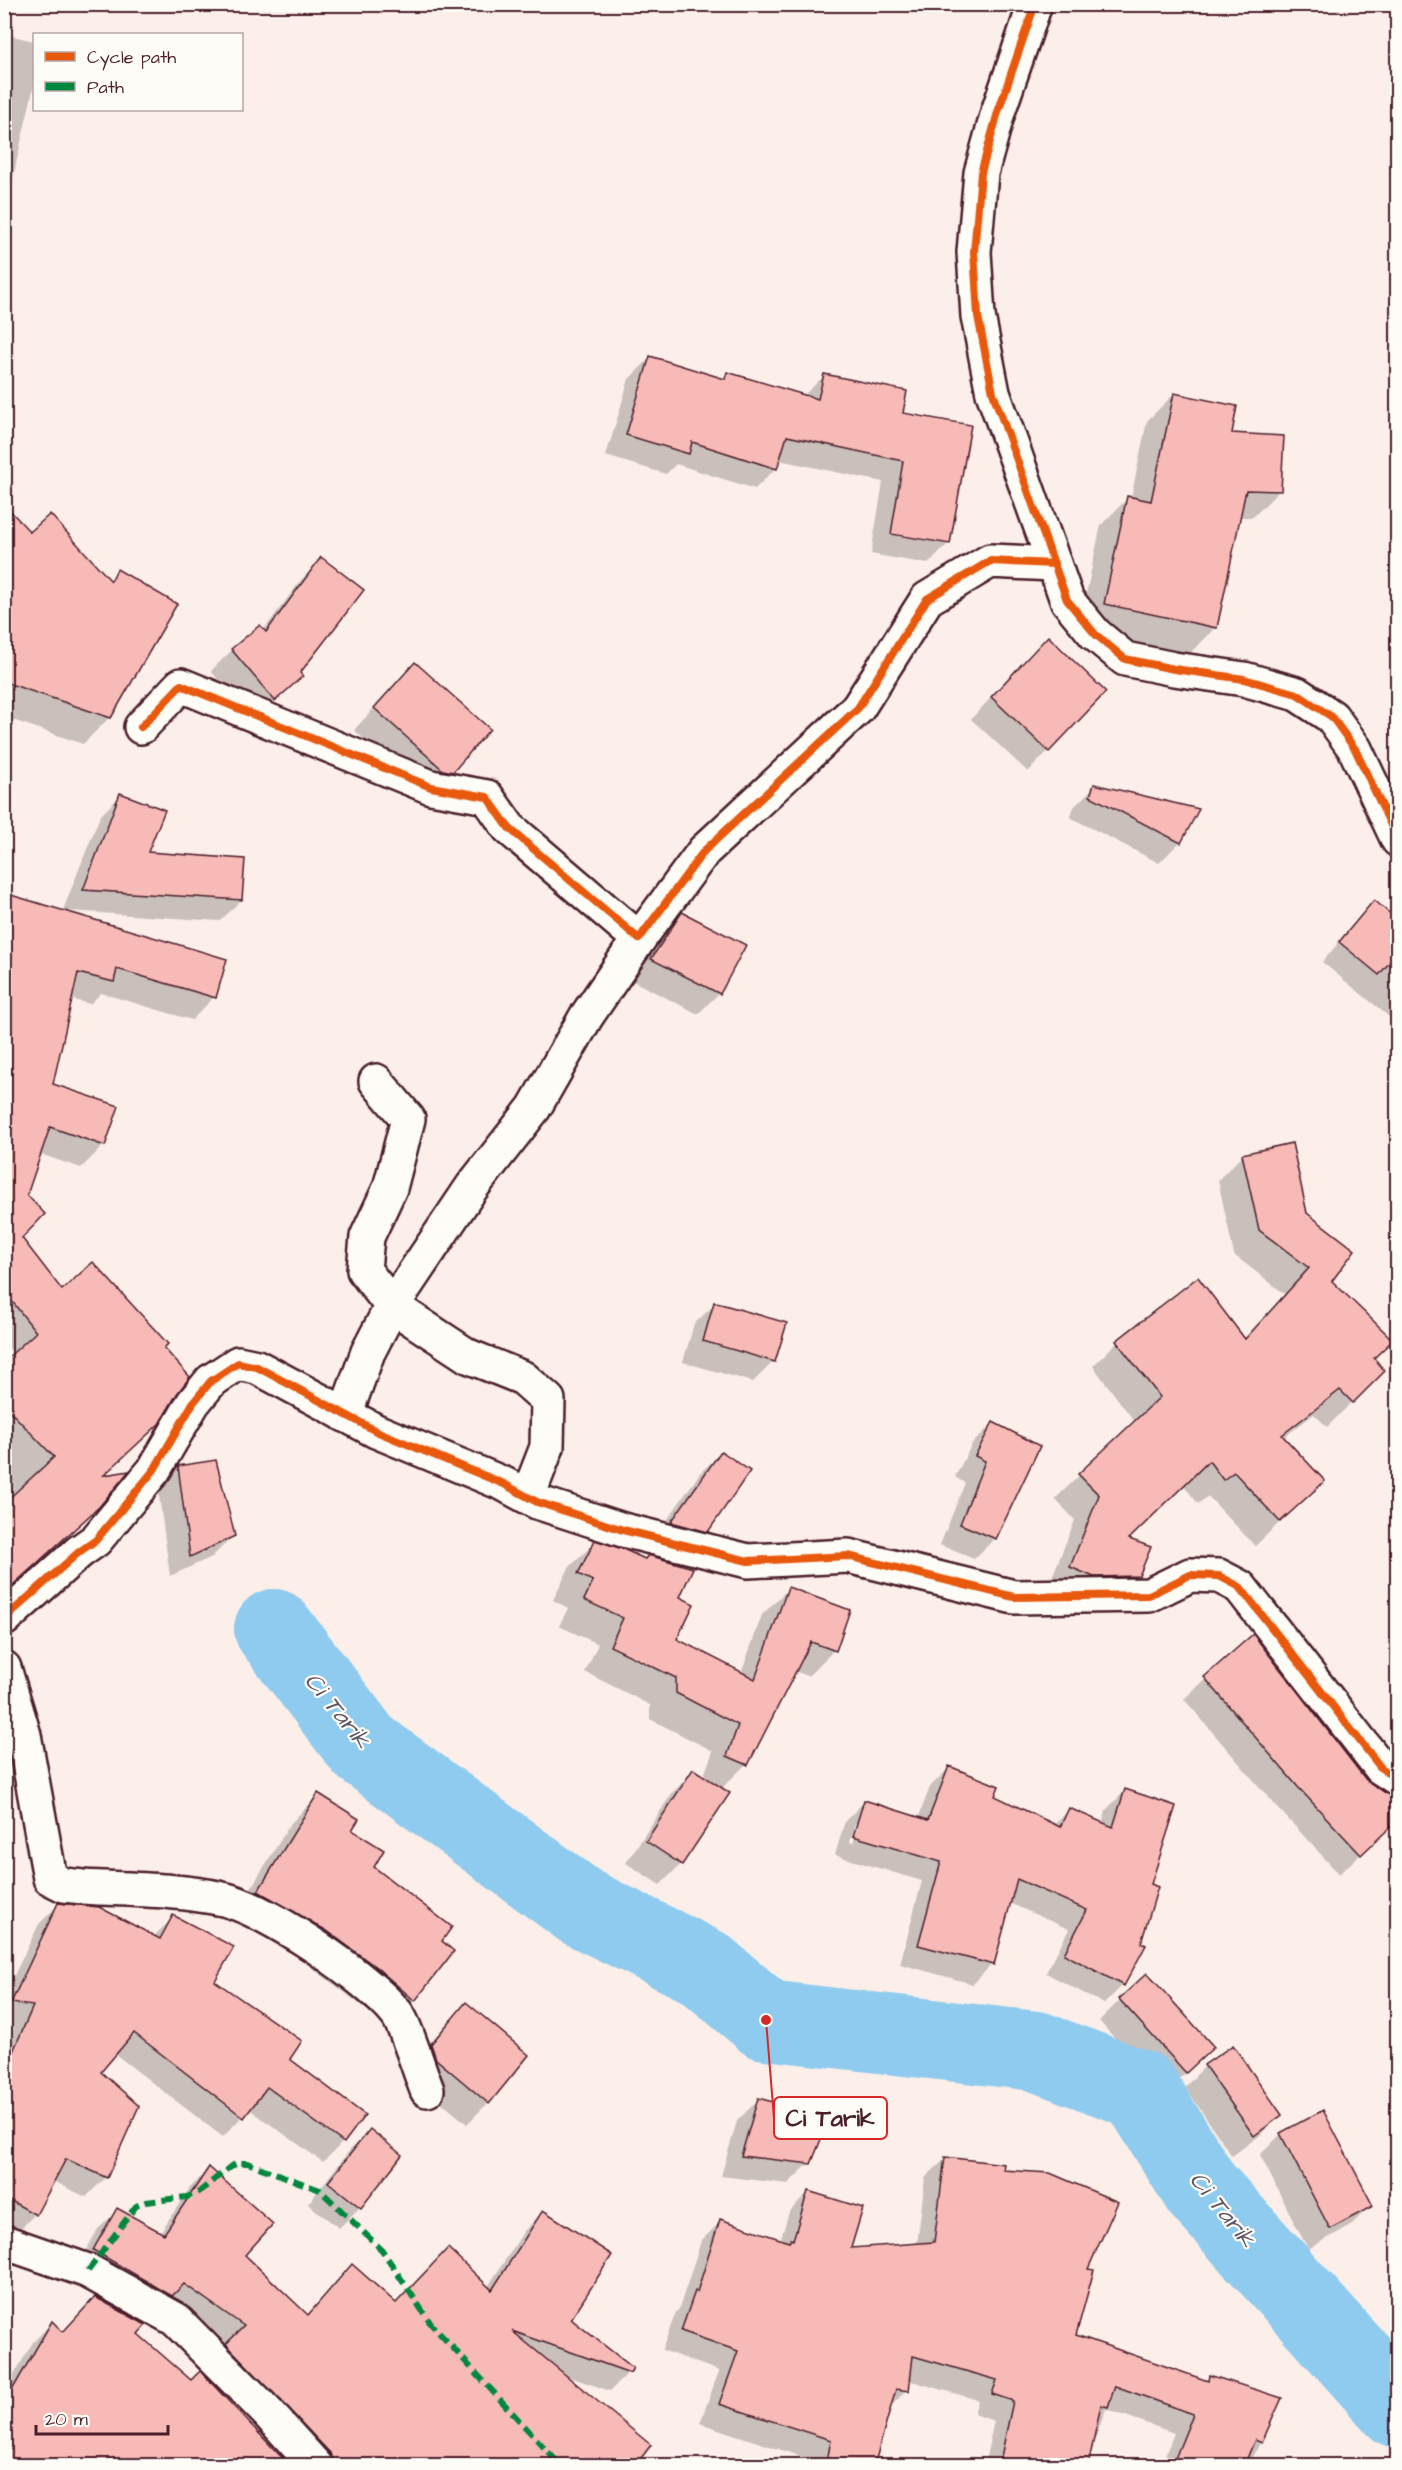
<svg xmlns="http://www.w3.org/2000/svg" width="1402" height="2470" font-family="'Architects Daughter',sans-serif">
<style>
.shadow{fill:#0003;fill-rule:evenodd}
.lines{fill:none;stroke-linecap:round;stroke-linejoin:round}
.river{stroke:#8ecbee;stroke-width:80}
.building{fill:#f7bab7;stroke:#4a1f2b;stroke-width:1.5}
.minor-casing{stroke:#4a1f2b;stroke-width:38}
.minor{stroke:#fdfcf7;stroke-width:33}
.quiet{stroke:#00873e;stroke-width:6;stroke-dasharray:12 6;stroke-linecap:butt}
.cycleway-casing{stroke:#fdfcf7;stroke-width:11}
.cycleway{stroke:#e8590c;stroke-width:8}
.labels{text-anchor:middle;stroke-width:4.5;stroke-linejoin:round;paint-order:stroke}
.water-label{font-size:24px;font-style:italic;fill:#5e5366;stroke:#fdfcf7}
.leader{fill:none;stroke:#d62828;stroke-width:2}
.callout-dot{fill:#d62828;stroke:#fdfcf7;stroke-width:2}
.callout{fill:#fdfcf7;stroke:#d62828;stroke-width:2}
.callout-label{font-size:24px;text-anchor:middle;font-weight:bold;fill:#4a1f2b}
</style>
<rect width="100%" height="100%" fill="#fcefea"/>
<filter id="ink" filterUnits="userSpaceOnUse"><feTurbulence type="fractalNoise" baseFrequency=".0167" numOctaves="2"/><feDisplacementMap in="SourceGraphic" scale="12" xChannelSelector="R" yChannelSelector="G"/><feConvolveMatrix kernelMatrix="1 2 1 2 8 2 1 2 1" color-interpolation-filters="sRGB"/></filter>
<g filter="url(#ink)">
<g class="shadow">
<polygon points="4,34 34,41 34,86 4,216"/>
<polygon points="650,358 721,380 728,373 803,396 824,376 901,414 949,543 928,564 871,554 883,482 779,460 776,468 755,489 676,464 666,474 606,456 629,379"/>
<polygon points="1174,394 1230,434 1280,490 1253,517 1239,517 1215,628 1188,655 1078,631 1101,525 1128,498 1131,498 1147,421"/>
<polygon points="4,507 30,534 108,581 118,571 110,717 83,744 4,717"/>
<polygon points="322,559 298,673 301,676 253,721 211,671 232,650 263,631 301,580"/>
<polygon points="1027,659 1104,692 1028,772 971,719"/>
<polygon points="415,664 452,771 430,792 422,790 354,730"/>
<polygon points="1095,786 1180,842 1159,863 1070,817 1074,807"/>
<polygon points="121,795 146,853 241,900 220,921 70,911 226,960 214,997 192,1020 101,993 90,1004 70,999 51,1085 104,1145 81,1168 40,1154 25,1196 20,1238 102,1476 98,1506 4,1593 4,1363 14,1354 4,1343 4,892 63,910 100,816"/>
<polygon points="1374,902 1398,922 1398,1024 1322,962"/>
<polygon points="682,914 744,946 719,993 698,1014 631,980 661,935"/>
<polygon points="1243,1155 1306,1214 1330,1281 1372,1359 1383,1371 1327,1427 1314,1414 1283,1438 1323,1481 1255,1546 1208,1496 1198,1504 1184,1485 1127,1539 1138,1576 1113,1601 1046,1592 1075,1520 1055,1499 1135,1422 1093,1366 1117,1342 1244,1340 1285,1294 1234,1255 1218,1180"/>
<polygon points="715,1304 774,1361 753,1382 683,1362 694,1324"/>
<polygon points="993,1423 1038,1447 995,1538 974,1559 940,1545 965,1483 955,1477 972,1444"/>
<polygon points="721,1453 706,1531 685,1552 651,1543 700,1473"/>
<polygon points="179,1467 233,1536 212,1557 170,1576 158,1488"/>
<polygon points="595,1542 678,1598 675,1640 741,1674 762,1615 788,1589 834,1650 808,1676 794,1671 746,1764 721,1789 681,1864 660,1885 626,1863 673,1792 694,1771 703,1778 713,1751 650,1719 650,1705 585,1672 598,1644 559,1626 568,1608 553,1600 569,1568"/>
<polygon points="1253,1636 1383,1834 1339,1874 1276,1806 1184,1699"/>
<path d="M949 1768 993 1797 1053 1826 1069 1810 1102 1824 1106 1810 1125 1791 1123 1985 1104 2004 1046 1973 1069 1929 1009 1903 992 1964 973 1984 900 1964 922 1881 835 1855 845 1821 864 1802 918 1819 930 1787ZM855 1823H859L853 1843 850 1842Z"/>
<polygon points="318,1795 350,1831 372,1868 440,1941 414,2000 387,2027 348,1995 299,1958 232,1919 291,1823"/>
<polygon points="59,1904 153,1937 174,1917 213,1982 288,2060 363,2115 343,2142 323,2162 249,2109 223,2137 115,2054 99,2072 106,2177 86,2197 53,2181 35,2214 15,2234 4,2228 4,2049 14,2028 4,2026 4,1996 39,1924"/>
<polygon points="1120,2000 1191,2068 1164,2093 1099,2021"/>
<polygon points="466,2004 488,2103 467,2124 415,2080 410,2067 445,2025"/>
<polygon points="1205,2066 1280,2115 1259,2136 1232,2156 1185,2087"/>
<polygon points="758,2100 809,2163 788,2184 721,2176 737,2121"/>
<polygon points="370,2131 360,2207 339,2228 308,2204 349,2151"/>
<polygon points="1281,2134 1371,2205 1350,2226 1308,2249 1260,2155"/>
<polygon points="945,2159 1001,2172 1086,2270 1075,2336 1205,2382 1210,2377 1280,2399 1249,2466 1161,2466 1174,2433 1106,2409 1085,2466 984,2466 994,2421 974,2414 978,2400 908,2380 907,2390 888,2409 872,2466 811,2466 812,2460 700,2423 719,2371 662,2350 676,2312 679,2309 701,2241 721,2221 780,2241 789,2212 809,2192 849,2249 917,2245 925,2178"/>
<polygon points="209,2169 243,2255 307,2315 352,2266 396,2304 487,2288 524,2231 543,2212 569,2319 629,2372 610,2391 564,2375 633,2466 326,2466 208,2364 226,2346 164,2303 75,2270 98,2229 118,2210 159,2234 190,2188"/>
<polygon points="52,2323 63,2333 136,2334 4,2466 4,2392 33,2342"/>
</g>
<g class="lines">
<polyline class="river" points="274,1629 364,1747 581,1907 705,1968 766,2020 1036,2051 1140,2090 1201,2189 1398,2408"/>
</g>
<g class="building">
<polygon points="650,356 725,379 727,372 818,399 824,374 907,391 903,413 971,425 950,544 891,534 903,461 787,436 777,469 692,442 689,454 626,435"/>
<polygon points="1174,393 1237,406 1232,433 1284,436 1281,491 1246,490 1217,628 1104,604 1127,496 1151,501"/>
<polygon points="4,504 30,532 50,514 111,581 117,569 177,604 111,718 4,682"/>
<polygon points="321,557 364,590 300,673 303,676 275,701 231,649 260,625 266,632"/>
<polygon points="1048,636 1106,692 1049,752 991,697"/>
<polygon points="415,662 490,729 453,772 443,770 374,708"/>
<polygon points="1094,784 1199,809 1181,843 1090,796"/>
<polygon points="120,793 165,810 148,852 245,859 242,900 83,890"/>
<polygon points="4,893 227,959 216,998 117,969 114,982 78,973 53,1084 119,1106 105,1146 50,1127 27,1195 45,1214 22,1238 62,1290 93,1262 168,1344 164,1348 190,1377 177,1394 159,1424 104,1475 129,1471 99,1507 4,1593 4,1503 54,1457 4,1405 4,1361 36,1332 4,1291"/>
<polygon points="1374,900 1398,920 1398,952 1379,975 1339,942"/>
<polygon points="682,912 746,945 720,994 651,959"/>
<polygon points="1292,1143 1307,1213 1355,1250 1332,1281 1393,1340 1374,1358 1385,1371 1353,1403 1340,1390 1282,1435 1325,1481 1280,1522 1234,1472 1223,1480 1209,1461 1129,1539 1151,1547 1139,1576 1094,1577 1070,1567 1099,1495 1078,1474 1160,1397 1116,1341 1198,1277 1245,1339 1309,1268 1259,1230 1242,1154"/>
<polygon points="714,1302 787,1323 775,1362 703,1341"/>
<polygon points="993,1422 1040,1446 996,1539 960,1524 985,1461 975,1456"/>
<polygon points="721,1451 750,1471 708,1532 671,1522"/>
<polygon points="216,1460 235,1536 190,1557 178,1466"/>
<polygon points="595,1540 623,1549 645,1559 648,1555 693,1568 680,1597 694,1604 677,1639 755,1679 788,1587 850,1610 836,1651 811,1642 748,1765 727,1756 738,1725 676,1693 676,1678 610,1646 623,1618 584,1600 593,1581 578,1574"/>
<polygon points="1253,1634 1366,1780 1389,1795 1398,1804 1398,1820 1361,1855 1297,1786 1204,1677"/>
<polygon points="949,1766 999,1786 995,1796 1060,1827 1069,1808 1113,1827 1125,1789 1176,1806 1151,1884 1158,1887 1141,1943 1146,1945 1124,1986 1064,1954 1087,1910 1017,1879 994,1965 918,1945 941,1862 853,1836 864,1800 928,1820"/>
<polygon points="693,1769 730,1793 682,1865 646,1841"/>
<polygon points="318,1793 359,1819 352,1830 384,1850 374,1867 452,1927 442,1941 454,1951 415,2001 376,1967 327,1931 258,1891"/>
<polygon points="58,1903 99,1907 160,1939 173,1915 234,1947 215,1981 302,2041 290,2059 365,2115 344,2143 267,2087 244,2118 134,2033 101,2072 139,2106 107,2178 66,2159 36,2215 4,2197 4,2072 33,2006 11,2003"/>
<polygon points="1147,1973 1214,2047 1186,2073 1119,1999"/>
<polygon points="466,2002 529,2055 489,2104 436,2059 431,2044"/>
<polygon points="1233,2045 1282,2115 1254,2136 1204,2065"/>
<polygon points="758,2098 830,2117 811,2164 741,2156"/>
<polygon points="1323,2110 1373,2206 1330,2229 1280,2133"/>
<polygon points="370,2129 402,2155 361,2208 328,2182"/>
<polygon points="945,2157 1004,2164 1003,2170 1050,2173 1118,2202 1088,2269 1094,2270 1076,2335 1208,2381 1209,2375 1282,2398 1262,2442 1255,2439 1244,2466 1172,2466 1193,2414 1115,2386 1108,2407 1101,2405 1088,2466 999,2466 1013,2401 992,2394 997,2380 913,2356 909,2391 896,2389 874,2466 826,2466 831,2440 719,2404 738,2351 681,2331 695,2291 697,2292 720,2219 789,2242 791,2239 793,2240 808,2191 863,2208 851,2248 934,2242"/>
<polygon points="209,2167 273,2224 245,2255 308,2315 352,2264 396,2303 448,2248 492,2290 543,2210 612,2255 571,2319 633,2368 630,2373 512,2331 651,2445 635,2466 334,2466 330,2453 226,2344 244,2326 184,2284 172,2296 93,2250 117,2208 164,2234"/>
<polygon points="95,2297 146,2325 138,2334 191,2380 200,2371 290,2466 4,2466 4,2404 52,2321 63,2332"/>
</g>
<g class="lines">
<defs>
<g id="minor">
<polyline points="1035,4 998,112 981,173 974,252 978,316 993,393 1067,600 1095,634 1125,659 1174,669 1244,679 1297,694 1332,717 1355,749 1398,840"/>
<polyline points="141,727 181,685 431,787 487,797 509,828 639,939 704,851 858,708 927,599 990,561 1054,564"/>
<polyline points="376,1081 408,1119 390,1188 367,1237 364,1270 392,1306 468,1356 523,1378 548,1400 547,1447 528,1496"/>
<polyline points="345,1415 368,1352 392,1306 472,1187 534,1108 586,1017 639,939"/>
<polyline points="4,1619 79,1552 96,1540 154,1470 193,1403 211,1381 238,1363 257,1367 376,1431 504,1484 537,1502 623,1530 748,1561 848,1556 1014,1597 1149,1595 1190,1575 1219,1576 1240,1587 1381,1768 1398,1779"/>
<path d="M4 1668 24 1735 50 1878 64 1885 83 1887C129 1890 178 1889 223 1899 267 1909 369 1978 397 2014 406 2026 420 2073 427 2090"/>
<polyline points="4,2242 88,2271 175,2319 267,2412 316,2466"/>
</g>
</defs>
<use href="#minor" class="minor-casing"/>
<use href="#minor" class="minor"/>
<polyline class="quiet" points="88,2271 136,2206 146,2202 187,2197 199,2192 231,2166 239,2163 248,2163 320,2190 382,2250 431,2324 561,2466"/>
<defs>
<g id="cycleway">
<polyline points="1035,4 998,112 981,173 974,252 978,316 993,393 1067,600 1095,634 1125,659 1174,669 1244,679 1297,694 1332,717 1355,749 1398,840"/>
<polyline points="141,727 181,685 431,787 487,797 509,828 639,939 704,851 858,708 927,599 990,561 1054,564"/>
<polyline points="4,1619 79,1552 96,1540 154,1470 193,1403 211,1381 238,1363 257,1367 376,1431 504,1484 537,1502 623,1530 748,1561 848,1556 1014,1597 1149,1595 1190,1575 1219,1576 1240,1587 1381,1768 1398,1779"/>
</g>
</defs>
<use href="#cycleway" class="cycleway-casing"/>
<use href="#cycleway" class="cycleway"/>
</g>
</g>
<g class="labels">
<g class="water-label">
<text transform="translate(338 1710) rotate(51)" y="8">Ci Tarik</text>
<text transform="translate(1223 2209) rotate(51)" y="8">Ci Tarik</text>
</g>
</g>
<path class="leader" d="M766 2020L774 2118"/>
<circle class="callout-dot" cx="766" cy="2020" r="6"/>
<rect class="callout" x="774" y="2097" width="113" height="42" rx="6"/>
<g class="callout-label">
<text x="830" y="2126">Ci Tarik</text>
</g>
<rect width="1402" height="2470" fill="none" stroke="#fdfcf7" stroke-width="24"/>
<rect x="12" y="12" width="1378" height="2446" fill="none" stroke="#4a1f2b" stroke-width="2" filter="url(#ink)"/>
<rect x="33" y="33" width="210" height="78" fill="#fdfcf7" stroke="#b5a4a5" stroke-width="1.5"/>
<rect x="45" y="52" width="30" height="9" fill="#e8590c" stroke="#b5a4a5" stroke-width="1.5"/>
<text x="87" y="63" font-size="18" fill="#4a1f2b">Cycle path</text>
<rect x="45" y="82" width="30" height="9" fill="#00873e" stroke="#b5a4a5" stroke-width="1.5"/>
<text x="87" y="93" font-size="18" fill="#4a1f2b">Path</text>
<path d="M36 2425v9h132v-9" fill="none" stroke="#4a1f2b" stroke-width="3"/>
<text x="45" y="2425" font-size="18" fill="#4a1f2b" stroke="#fdfcf7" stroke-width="4.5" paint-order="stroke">20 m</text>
</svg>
